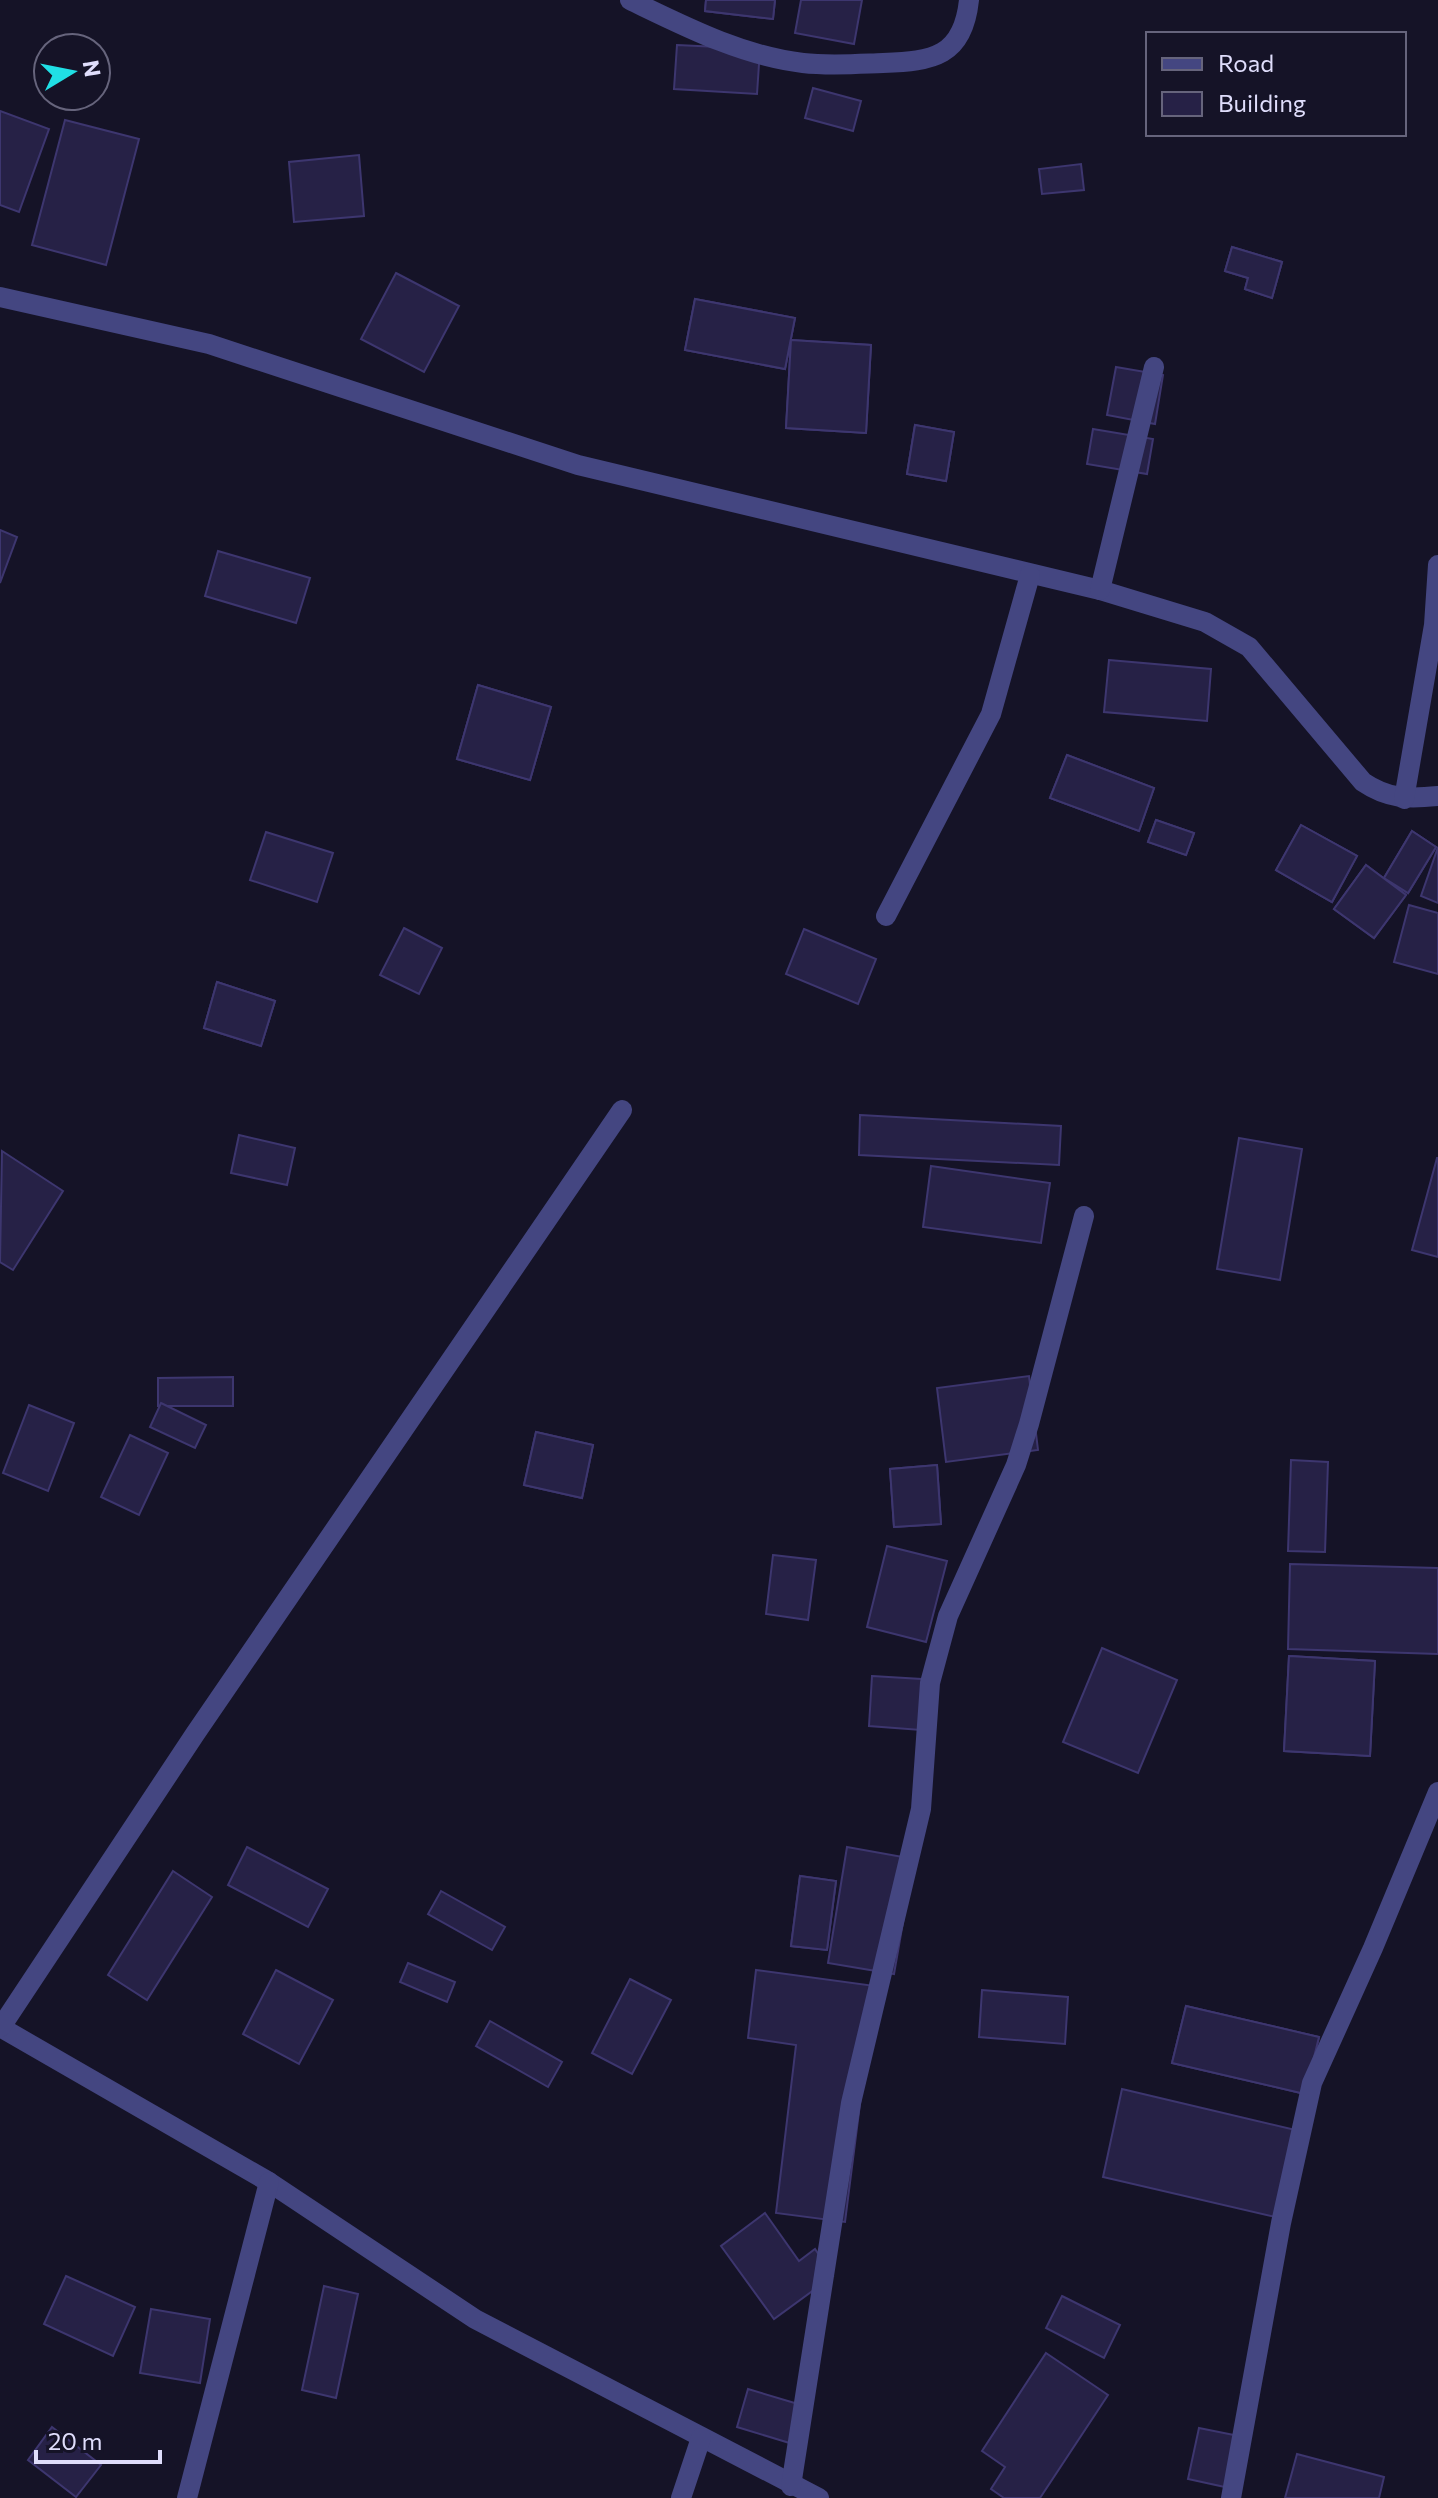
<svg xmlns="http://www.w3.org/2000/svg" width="1438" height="2498" font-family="Commissioner,sans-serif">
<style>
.building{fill:#262146;stroke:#3d366f;stroke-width:2}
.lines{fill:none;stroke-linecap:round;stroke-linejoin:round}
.minor{stroke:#444681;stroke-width:20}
</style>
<rect width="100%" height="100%" fill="#151327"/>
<g class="building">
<polygon points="706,0 775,0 773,19 705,11"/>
<polygon points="706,0 775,0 773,19 705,11"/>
<polygon points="801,0 862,0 854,44 795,33"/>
<polygon points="677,45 760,49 757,94 674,89"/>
<polygon points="813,88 861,101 853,131 805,118"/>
<polygon points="0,111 49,129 19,212 0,205"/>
<polygon points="65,120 139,139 106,265 32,245"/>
<polygon points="359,155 364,216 294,222 289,162"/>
<polygon points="1081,164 1084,190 1042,194 1039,169"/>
<polygon points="1232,247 1282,262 1272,298 1245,289 1248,278 1225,271"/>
<polygon points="1232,247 1282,262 1272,298 1245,289 1248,278 1225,271"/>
<polygon points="396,273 459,306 424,372 361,339"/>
<polygon points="695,299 795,318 785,369 685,350"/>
<polygon points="695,299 795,318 785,369 685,350"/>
<polygon points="791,340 871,345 866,433 786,428"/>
<polygon points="791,340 871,345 866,433 786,428"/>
<polygon points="1116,367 1163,375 1155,424 1107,415"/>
<polygon points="915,425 954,432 946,481 907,474"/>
<polygon points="915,425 954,432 946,481 907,474"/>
<polygon points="1093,429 1153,439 1147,474 1087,464"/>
<polygon points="0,530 17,537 0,583"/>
<polygon points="218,551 310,578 296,623 205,596"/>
<polygon points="1109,660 1211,669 1207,721 1104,712"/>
<polygon points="478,685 551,707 530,780 457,759"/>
<polygon points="478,685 551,707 530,780 457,759"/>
<polygon points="1067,755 1154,788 1139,831 1050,798"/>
<polygon points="1067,755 1154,788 1139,831 1050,798"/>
<polygon points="1156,820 1194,833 1186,855 1148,842"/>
<polygon points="1156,820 1194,833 1186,855 1148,842"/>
<polygon points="1301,825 1357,856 1332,902 1276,870"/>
<polygon points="1301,825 1357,856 1332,902 1276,870"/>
<polygon points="1412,831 1436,847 1408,893 1384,878"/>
<polygon points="1412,831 1436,847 1408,893 1384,878"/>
<polygon points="266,832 333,853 317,902 250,880"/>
<polygon points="1438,847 1438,903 1421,896"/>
<polygon points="1366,865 1406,895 1374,938 1334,909"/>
<polygon points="1366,865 1406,895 1374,938 1334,909"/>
<polygon points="1409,905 1438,913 1438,974 1394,962"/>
<polygon points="404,928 442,948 419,994 380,975"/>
<polygon points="804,929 876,959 858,1004 786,974"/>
<polygon points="217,982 275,1001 261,1046 204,1028"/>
<polygon points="217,982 275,1001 261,1046 204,1028"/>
<polygon points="860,1115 1061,1126 1059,1165 859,1155"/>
<polygon points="239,1135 295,1148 287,1185 231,1173"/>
<polygon points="1239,1138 1302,1149 1280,1280 1217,1269"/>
<polygon points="2,1151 63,1191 13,1270 0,1262"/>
<polygon points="1437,1158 1438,1158 1438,1257 1412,1250"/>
<polygon points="931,1166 1050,1183 1041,1243 923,1227"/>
<polygon points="1029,1376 1038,1450 946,1462 937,1388"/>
<polygon points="233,1377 233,1406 158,1406 158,1378"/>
<polygon points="161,1403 206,1425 195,1448 150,1427"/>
<polygon points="29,1405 74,1423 48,1491 3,1473"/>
<polygon points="536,1432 593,1445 582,1498 524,1485"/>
<polygon points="536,1432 593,1445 582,1498 524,1485"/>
<polygon points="130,1435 168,1453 139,1515 101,1497"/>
<polygon points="1291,1460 1328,1462 1325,1552 1288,1551"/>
<polygon points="937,1465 941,1524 894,1527 890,1469"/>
<polygon points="937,1465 941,1524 894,1527 890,1469"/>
<polygon points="887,1546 947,1561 926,1642 867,1627"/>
<polygon points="773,1555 816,1560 808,1620 766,1614"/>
<polygon points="1290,1564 1438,1568 1438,1654 1288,1649"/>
<polygon points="1102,1648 1177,1680 1138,1773 1063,1742"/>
<polygon points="1289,1656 1375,1661 1370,1756 1284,1751"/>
<polygon points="1289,1656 1375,1661 1370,1756 1284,1751"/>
<polygon points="872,1676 938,1680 934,1731 869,1726"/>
<polygon points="247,1847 328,1889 308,1927 228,1885"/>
<polygon points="847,1847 914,1859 894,1974 828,1963"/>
<polygon points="173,1871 212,1897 147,2000 108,1975"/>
<polygon points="800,1876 836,1881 827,1950 791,1946"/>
<polygon points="800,1876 836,1881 827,1950 791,1946"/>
<polygon points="441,1891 505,1927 492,1950 428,1914"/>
<polygon points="408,1963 455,1982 447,2002 400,1982"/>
<polygon points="276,1970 333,2000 299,2064 243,2034"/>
<polygon points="756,1970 875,1986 845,2222 776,2213 796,2045 748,2038"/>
<polygon points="630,1979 671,2000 632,2074 592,2053"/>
<polygon points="982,1990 1068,1997 1065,2044 979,2037"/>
<polygon points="1186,2006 1319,2037 1305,2094 1172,2063"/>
<polygon points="1186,2006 1319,2037 1305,2094 1172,2063"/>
<polygon points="490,2021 562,2062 548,2087 476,2046"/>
<polygon points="1122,2089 1304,2132 1284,2219 1103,2177"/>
<polygon points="765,2213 799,2261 815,2249 833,2276 774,2319 721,2246"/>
<polygon points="66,2276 135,2307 113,2356 44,2324"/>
<polygon points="324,2286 358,2294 336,2398 302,2390"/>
<polygon points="1062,2296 1120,2325 1104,2358 1046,2328"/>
<polygon points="151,2309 210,2319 200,2383 140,2373"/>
<polygon points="1046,2353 1108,2395 1040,2498 1004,2498 991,2489 1005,2467 982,2451"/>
<polygon points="748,2389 808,2407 796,2445 737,2427"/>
<polygon points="52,2427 101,2465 76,2497 28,2460"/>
<polygon points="1199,2428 1244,2437 1234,2489 1188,2479"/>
<polygon points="1297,2454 1384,2477 1379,2498 1285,2498"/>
</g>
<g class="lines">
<g class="minor">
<path d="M630 0C684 26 742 56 803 63 829 66 856 64 883 63 933 61 963 57 969 0"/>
<path d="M0 297 209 344 578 465 1100 590 1205 622 1249 647 1363 782C1388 799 1408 799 1438 796"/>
<polyline points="1100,590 1154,367"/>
<polyline points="1404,799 1434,625 1438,565"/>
<polyline points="886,916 991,714 1030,575"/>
<polyline points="0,2027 269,2182 475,2319 819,2498"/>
<polyline points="1,2027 195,1734 622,1110"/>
<polyline points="791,2486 851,2103 921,1809 930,1683 948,1616 1016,1465 1029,1424 1084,1216"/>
<polyline points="187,2498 269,2182"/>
<polyline points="681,2498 701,2438"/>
<polyline points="1231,2498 1281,2223 1312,2083 1373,1948 1438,1792"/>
</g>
</g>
<rect x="1146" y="32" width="260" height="104" fill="#151327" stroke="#66647c" stroke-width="2"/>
<rect x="1162" y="58" width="40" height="12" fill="#444681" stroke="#66647c" stroke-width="2"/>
<text x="1218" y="72" font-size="24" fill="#dfddfb">Road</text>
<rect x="1162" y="92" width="40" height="24" fill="#262146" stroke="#66647c" stroke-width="2"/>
<text x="1218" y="112" font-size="24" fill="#dfddfb">Building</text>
<g transform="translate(72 72) rotate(80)"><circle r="38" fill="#151327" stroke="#66647c" stroke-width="2"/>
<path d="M0-6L14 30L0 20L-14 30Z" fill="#20dfe5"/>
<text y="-12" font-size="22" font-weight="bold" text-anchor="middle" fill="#dfddfb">N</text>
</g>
<path d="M36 2450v12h124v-12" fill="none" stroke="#dfddfb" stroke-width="4"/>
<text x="48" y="2450" font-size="24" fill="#dfddfb" stroke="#151327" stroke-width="6" paint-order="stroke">20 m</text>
</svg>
